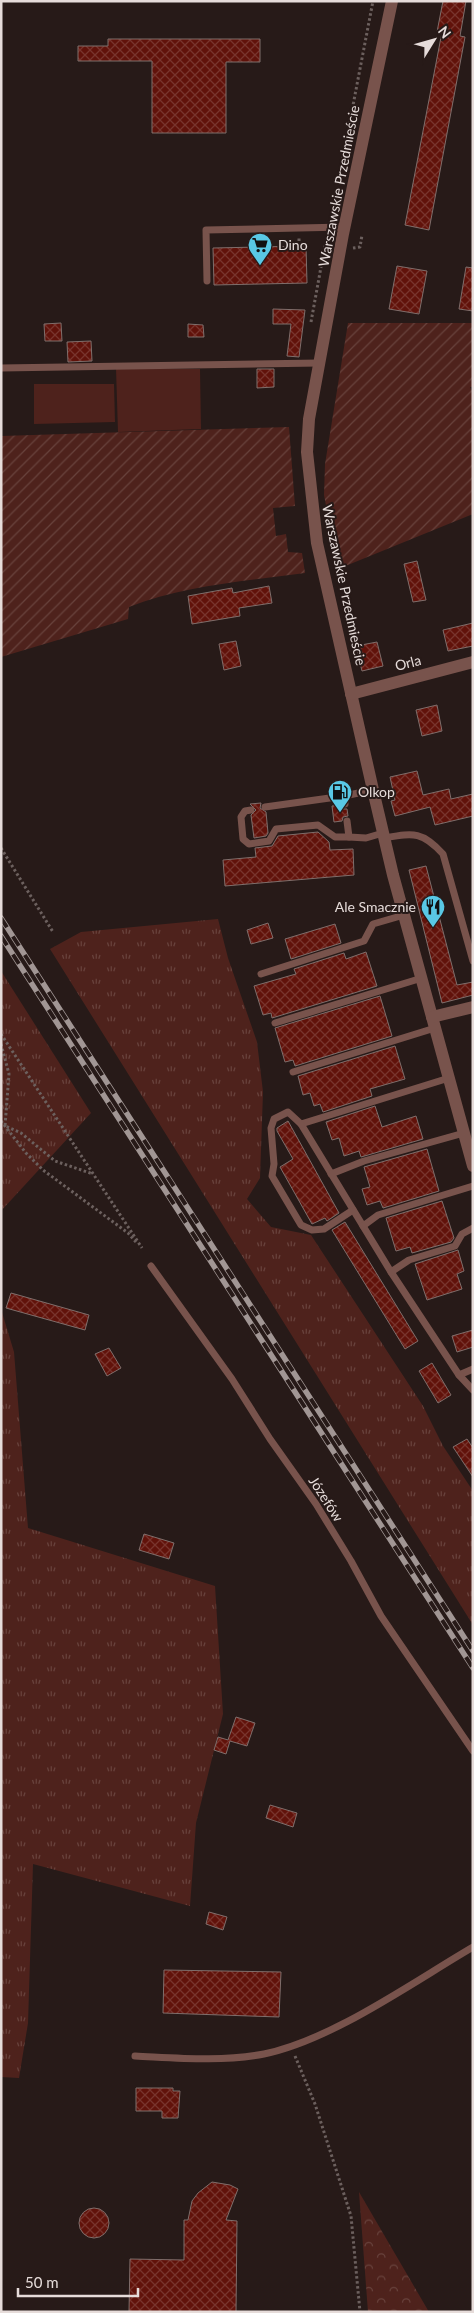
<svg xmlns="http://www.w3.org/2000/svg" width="474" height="2313" font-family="Lato,sans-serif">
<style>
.grass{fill:url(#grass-tufts)}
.forest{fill:url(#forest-crowns)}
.garden{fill:url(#garden-furrows)}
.pitch{fill:#4e221c}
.building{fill:url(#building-cross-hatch);stroke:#7f6e6b}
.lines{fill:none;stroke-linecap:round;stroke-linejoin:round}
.path{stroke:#6c605e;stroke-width:3;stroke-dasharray:2.5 2.5;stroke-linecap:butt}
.lane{stroke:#78534c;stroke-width:7}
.street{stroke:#78534c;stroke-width:12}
.rail-casing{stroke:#a19694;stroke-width:5.5}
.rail{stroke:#271a18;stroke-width:4;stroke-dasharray:11;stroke-linecap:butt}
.labels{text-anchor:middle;stroke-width:4;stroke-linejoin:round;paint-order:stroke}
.street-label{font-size:14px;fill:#e6dcda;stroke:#271a18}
.poi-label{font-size:14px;fill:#e6dcda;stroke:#271a18;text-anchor:start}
</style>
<defs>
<pattern id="grass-tufts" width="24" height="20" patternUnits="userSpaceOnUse" patternTransform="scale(1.25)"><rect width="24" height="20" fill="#4e221c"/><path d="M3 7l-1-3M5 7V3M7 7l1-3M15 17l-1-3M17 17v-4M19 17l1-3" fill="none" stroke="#68423c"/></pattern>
<pattern id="forest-crowns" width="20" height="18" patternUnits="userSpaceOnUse" patternTransform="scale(1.25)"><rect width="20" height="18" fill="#4e221c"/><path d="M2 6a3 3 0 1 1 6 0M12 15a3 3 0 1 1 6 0" fill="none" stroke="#68423c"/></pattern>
<pattern id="garden-furrows" width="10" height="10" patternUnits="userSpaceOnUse" patternTransform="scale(1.25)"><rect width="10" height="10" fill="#4e221c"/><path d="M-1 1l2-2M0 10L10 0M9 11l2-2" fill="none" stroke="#68423c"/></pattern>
<pattern id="building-cross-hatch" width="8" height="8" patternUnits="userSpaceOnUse" patternTransform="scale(1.25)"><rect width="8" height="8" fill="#61120a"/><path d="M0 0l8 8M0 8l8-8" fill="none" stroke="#78342d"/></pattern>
</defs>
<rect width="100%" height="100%" fill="#271a18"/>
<g class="grass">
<polygon points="218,919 228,958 257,1042 263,1092 260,1178 247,1199 271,1227 311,1235 423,1406 443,1446 473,1491 473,1625 50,949 81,932"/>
<polygon points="1,971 91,1113 1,1211"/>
<polygon points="1,1309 14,1352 28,1528 215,1586 223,1714 196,1823 190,1906 33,1864 28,2023 19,2078 1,2077"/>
</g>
<polygon class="forest" points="359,2192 429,2312 368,2312"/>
<g class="garden">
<polygon points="348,323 473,323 473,387 470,387 473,393 473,514 338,569 324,495 325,464"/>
<path d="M289 427 295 506 273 508 276 536 286 534 288 552 302 553 305 573C247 581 184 585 129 607L128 619 1 657V436Z"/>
</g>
<g class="pitch">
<polygon points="116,369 200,369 201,429 118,432"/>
<polygon points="34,384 114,384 115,422 34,424"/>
</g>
<g class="building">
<polygon points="443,1 466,1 460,36 465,37 429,230 405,225 442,32 437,32"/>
<polygon points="108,39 260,39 260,62 226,62 226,133 152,133 152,61 78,61 78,46 108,46"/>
<polygon points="306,246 307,283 214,285 213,248"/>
<polygon points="397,266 427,271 419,314 389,309"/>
<polygon points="466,267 473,268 473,311 459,309"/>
<polygon points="273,309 305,310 299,357 287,356 291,324 273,324"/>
<polygon points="61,323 62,341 45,341 44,324"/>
<polygon points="188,324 203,325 204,337 188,337"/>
<polygon points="91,341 92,361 68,362 67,342"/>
<polygon points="257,369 274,369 274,387 257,388"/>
<polygon points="417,561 426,600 413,602 404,564"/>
<polygon points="269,586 272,603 239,608 240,616 192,624 188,596 232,588 233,593"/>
<polygon points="473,623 473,646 448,651 443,630"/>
<polygon points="236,641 241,666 224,670 219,644"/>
<polygon points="377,642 383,666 362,671 356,646"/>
<polygon points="437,705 442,731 422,736 416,710"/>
<polygon points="417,771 423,795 449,789 451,799 473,794 473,816 435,825 430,807 395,816 391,801 395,800 390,777"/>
<polygon points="261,803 260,808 266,812 268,833 266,836 254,838 251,815 256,810 250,804"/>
<polygon points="340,805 343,809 347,809 348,816 343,817 342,821 334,822 332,806"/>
<polygon points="318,832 329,842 330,850 353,849 354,875 225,886 223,860 256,857 255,848 272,846 278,836"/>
<polygon points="426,866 457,985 473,982 473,995 442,1003 409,870"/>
<polygon points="268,923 273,938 251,944 247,930"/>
<polygon points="335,924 341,943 291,959 285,939"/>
<polygon points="366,952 377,986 272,1018 271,1013 263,1015 254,986 296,974 294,969 344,953 346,959"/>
<polygon points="380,996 392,1036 295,1066 293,1060 285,1062 275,1028"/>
<polygon points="395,1046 405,1079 370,1089 372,1096 323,1112 320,1104 314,1106 310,1093 303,1095 298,1076"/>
<polygon points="375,1106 382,1127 416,1116 423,1139 361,1157 359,1151 344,1156 339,1138 332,1140 326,1122"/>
<polygon points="288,1121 339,1213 327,1221 325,1218 312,1224 280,1167 293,1159 277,1131 277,1128"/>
<polygon points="427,1149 439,1191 383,1208 380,1201 367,1205 362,1189 370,1187 364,1167"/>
<polygon points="442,1201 454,1238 451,1242 412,1253 410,1247 396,1251 386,1218"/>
<polygon points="345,1222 418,1341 405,1349 332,1230"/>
<polygon points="458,1250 464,1271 457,1274 462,1289 427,1300 415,1264"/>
<polygon points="11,1293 89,1315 85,1330 6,1308"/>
<polygon points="473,1330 473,1347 457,1352 452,1336"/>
<polygon points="109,1348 121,1368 107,1376 95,1354"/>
<polygon points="432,1363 451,1395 438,1403 419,1371"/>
<polygon points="467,1439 473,1448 473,1477 453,1447"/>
<polygon points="144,1534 174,1543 169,1559 139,1550"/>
<polygon points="236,1717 255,1723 247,1746 230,1741 226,1754 214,1750 218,1737 228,1740"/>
<polygon points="270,1805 297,1813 293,1827 266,1818"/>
<polygon points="209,1912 227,1917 223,1930 206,1924"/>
<polygon points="164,1970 281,1972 279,2017 163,2013"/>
<polygon points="136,2088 173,2088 173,2091 180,2091 178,2118 162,2118 162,2111 136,2111"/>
<polygon points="212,2182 230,2185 238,2189 226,2220 237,2221 236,2312 129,2312 130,2259 184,2260 184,2220 188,2220 192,2201 198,2193"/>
<circle cx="94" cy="2223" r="15"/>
</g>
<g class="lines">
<g class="path">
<polyline points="341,168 373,1"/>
<polyline points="299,246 299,238"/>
<polyline points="353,248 360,247 362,235"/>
<polyline points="311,322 325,245"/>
<polyline points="1,848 53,932"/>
<polyline points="1,1034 142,1248"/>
<polyline points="1,1044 9,1074 5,1126 21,1133 55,1161 93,1174"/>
<polyline points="1,1121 26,1153 43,1170 128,1233 136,1242"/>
<polyline points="295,2056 315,2104 351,2216 360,2312"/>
</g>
<g class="lane">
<polyline points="207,281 206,230 345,227"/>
<polyline points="1,368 319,363"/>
<polyline points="345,804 344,796 373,790"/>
<polyline points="265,807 344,796"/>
<polyline points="251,810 245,811 241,817 243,839 249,844 269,841 276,829 318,825 335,837 349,837"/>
<polyline points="347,821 349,837 366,838 383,833"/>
<path d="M384 838C414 833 422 831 443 854L473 961"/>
<polyline points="261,974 364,941 373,924 404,915"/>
<polyline points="275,1023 422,978"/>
<polyline points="293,1072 435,1028"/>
<polyline points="449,1078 301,1124 391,1272 459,1375 473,1369"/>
<polyline points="301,1124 288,1112 274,1119 271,1128 274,1164 272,1176 301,1225 312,1230 324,1229 353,1210"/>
<polyline points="331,1174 364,1161 464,1133"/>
<polyline points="363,1226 378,1215 473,1186"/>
<polyline points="151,1266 232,1379 270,1439 316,1504 351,1561 381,1616 473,1751"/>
<polyline points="391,1272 409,1260 455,1246 462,1234 473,1228"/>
<polyline points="459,1375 473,1390"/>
<path d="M135 2056C178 2058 221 2062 264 2054 332 2040 413 1982 473 1947"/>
</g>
<g class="street">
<polyline points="392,1 343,234 309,419 307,452 317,543 373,790 393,875 473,1166"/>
<polyline points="351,694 473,662"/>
<polyline points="432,1017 473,1007"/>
</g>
<defs>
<g id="rail">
<polyline points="1,918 473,1651"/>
<polyline points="1,936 473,1668"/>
</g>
</defs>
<use href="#rail" class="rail-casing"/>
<use href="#rail" class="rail"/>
</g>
<defs>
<symbol id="supermarket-pin" viewBox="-11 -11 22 30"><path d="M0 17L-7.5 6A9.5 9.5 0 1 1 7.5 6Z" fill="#59c8e5" stroke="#271a18"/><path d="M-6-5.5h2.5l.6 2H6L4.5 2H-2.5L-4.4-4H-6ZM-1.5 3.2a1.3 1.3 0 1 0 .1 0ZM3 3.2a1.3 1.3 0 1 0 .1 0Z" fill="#111"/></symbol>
<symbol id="fuel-pin" viewBox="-11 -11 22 30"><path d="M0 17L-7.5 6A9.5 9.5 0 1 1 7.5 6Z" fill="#59c8e5" stroke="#271a18"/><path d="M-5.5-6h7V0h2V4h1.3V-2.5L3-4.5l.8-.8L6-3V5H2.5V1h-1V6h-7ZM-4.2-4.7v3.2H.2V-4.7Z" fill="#111"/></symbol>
<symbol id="restaurant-pin" viewBox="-11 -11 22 30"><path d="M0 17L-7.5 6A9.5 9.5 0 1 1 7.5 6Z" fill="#59c8e5" stroke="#271a18"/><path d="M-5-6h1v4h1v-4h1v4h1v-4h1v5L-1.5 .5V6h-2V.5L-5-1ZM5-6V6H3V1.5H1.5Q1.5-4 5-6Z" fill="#111"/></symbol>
</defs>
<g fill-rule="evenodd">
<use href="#supermarket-pin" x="246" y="231" width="28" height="38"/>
<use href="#fuel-pin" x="326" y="778" width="28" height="38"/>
<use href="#restaurant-pin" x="419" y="893" width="28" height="38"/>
</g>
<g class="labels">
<g class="street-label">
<text transform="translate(339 186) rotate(-79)" y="5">Warszawskie Przedmieście</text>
<text transform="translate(344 585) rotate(78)" y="5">Warszawskie Przedmieście</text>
<text transform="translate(408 663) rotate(-14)" y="5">Orla</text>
<text transform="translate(326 1499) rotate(57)" y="5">Józefów</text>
</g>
<g class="poi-label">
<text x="278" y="250">Dino</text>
<text x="358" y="797">Olkop</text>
<text x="416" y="912" text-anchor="end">Ale Smacznie</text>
</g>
</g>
<rect width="474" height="2313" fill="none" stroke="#e6dcda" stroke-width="5"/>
<g transform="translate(434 40) rotate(53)" stroke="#271a18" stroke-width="4" paint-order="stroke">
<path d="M0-4L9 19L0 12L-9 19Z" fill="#e6dcda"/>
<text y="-8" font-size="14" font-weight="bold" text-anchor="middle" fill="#e6dcda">N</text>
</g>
<path d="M18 2288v8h120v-8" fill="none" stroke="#e6dcda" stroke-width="2.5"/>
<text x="25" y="2288" font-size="15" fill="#e6dcda" stroke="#271a18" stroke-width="4" paint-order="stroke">50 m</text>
</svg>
